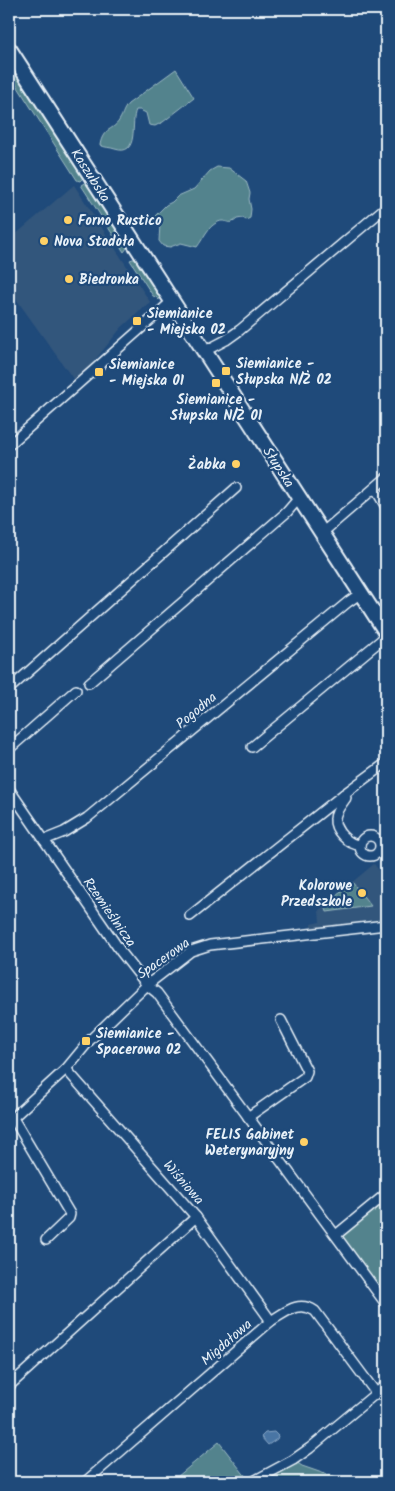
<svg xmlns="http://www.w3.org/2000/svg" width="395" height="1491" font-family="Kalam,sans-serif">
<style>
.built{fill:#33567c}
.green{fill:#52838d;stroke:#9dbac2}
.water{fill:#4975a4;stroke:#89a7c6}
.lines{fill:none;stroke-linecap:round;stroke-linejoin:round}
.street-casing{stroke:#e8f1f8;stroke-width:12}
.secondary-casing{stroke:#e8f1f8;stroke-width:18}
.street{stroke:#1f4a7a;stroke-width:9}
.secondary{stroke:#1f4a7a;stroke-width:14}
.poi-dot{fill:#ffd166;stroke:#1f4a7a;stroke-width:2}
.labels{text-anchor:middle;stroke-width:4.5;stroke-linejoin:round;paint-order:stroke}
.street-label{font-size:14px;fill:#e8f1f8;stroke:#1f4a7a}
.poi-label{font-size:14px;font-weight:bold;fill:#e8f1f8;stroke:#1f4a7a;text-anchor:start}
</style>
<rect width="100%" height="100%" fill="#1f4a7a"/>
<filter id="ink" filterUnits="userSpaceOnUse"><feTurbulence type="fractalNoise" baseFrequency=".02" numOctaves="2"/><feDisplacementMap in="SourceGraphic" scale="10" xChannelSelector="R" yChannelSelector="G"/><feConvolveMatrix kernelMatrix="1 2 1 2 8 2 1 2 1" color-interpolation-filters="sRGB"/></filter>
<g filter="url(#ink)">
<g class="built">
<polygon points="74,185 150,302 121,328 91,365 74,380 9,289 9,240"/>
<polygon points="374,864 386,879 386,919 311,928 311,924 320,922 319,910"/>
</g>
<g class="green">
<polygon points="9,57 85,176 80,181 77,180 9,73"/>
<path d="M176 69 194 98 163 122 155 126 149 125 146 113 140 110H136C130 122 140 157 115 149 110 147 105 148 100 145 103 127 114 131 120 119 123 114 123 110 128 104Z"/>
<path d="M217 167 229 168 246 181 250 193 249 199 251 209 250 218 246 220 243 218 237 219C229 227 226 218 218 222 207 227 204 238 197 247L181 243 170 247 163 246 159 241 160 224 156 222 154 217 166 205 172 202 178 196 194 189 210 171Z"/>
<polygon points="86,182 90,182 128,244 127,248 124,252 81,185"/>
<polygon points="133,259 137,259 160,294 159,300 156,297 153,296 130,260"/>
<polygon points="352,882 371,906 327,912 325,904"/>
<polygon points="386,1202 386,1300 340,1237"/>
<polygon points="219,1442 250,1482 171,1482"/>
<polygon points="293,1460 302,1466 348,1482 252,1482"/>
</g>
<polygon class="water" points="274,1432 278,1436 277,1439 268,1445 261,1437 265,1433"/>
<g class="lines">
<defs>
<g id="street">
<polyline points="205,351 226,340 240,330 386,207"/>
<polyline points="9,445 172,301"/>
<polyline points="375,488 386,507"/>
<polyline points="322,533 386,478"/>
<polyline points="89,683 287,512 299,498"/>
<polyline points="9,689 236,488"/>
<polyline points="252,747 386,636"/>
<polyline points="9,749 76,690"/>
<polyline points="9,789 121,952 147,985 157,993 386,1304"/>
<path d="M344 794 346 798C342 804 335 811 335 819 334 830 348 845 360 845"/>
<circle cx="370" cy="846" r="10"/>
<polyline points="44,840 64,832 87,818 348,602 361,593"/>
<polyline points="190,916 344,794 386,763"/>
<polyline points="66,1069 196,1217 271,1321"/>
<polyline points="248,1117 305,1077 307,1071 281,1020"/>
<polyline points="13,1118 70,1214 69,1218 46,1240"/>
<polyline points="9,1121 66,1069 90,1040 147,985 191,951 210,945 386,925"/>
<polyline points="336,1235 386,1194"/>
<polyline points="9,1386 196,1217"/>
<path d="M85 1482 271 1321C286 1312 298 1300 315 1311L376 1393"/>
<polyline points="252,1482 293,1460 310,1448 386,1385"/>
</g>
<polyline id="secondary" points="9,49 386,632"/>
</defs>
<use href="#street" class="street-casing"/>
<use href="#secondary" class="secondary-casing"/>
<use href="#street" class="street"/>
<use href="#secondary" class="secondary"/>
</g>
</g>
<g class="poi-dot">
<circle cx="68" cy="220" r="5"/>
<circle cx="44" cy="241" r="5"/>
<circle cx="69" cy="279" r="5"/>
<rect x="132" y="316" width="10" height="10" rx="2.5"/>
<rect x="221" y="366" width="10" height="10" rx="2.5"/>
<rect x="94" y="367" width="10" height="10" rx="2.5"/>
<rect x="211" y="378" width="10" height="10" rx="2.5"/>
<circle cx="236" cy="464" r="5"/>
<circle cx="362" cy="893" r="5"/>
<rect x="81" y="1036" width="10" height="10" rx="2.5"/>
<circle cx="304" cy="1142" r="5"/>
</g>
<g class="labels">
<g class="street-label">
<text transform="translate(91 175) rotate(57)" y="5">Kaszubska</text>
<text transform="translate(279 467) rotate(57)" y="5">Słupska</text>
<text transform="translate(196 710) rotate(-40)" y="5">Pogodna</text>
<text transform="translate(110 912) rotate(55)" y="5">Rzemieślnicza</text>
<text transform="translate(163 958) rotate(-35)" y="5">Spacerowa</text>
<text transform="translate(184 1182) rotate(49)" y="5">Wiśniowa</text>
<text transform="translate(226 1342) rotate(-41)" y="5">Migdałowa</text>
</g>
<g class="poi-label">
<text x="78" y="225">Forno Rustico</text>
<text x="54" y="246">Nova Stodoła</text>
<text x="79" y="284">Biedronka</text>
<text x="147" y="318">Siemianice<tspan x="147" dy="16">- Miejska 02</tspan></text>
<text x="236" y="368">Siemianice -<tspan x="236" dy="16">Słupska N/Ż 02</tspan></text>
<text x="109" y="369">Siemianice<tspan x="109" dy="16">- Miejska 01</tspan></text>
<text x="216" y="404" text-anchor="middle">Siemianice -<tspan x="216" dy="16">Słupska N/Ż 01</tspan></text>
<text x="226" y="469" text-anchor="end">Żabka</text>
<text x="352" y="890" text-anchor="end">Kolorowe<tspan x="352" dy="16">Przedszkole</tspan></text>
<text x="96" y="1038">Siemianice -<tspan x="96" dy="16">Spacerowa 02</tspan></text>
<text x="294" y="1139" text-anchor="end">FELIS Gabinet<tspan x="294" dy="16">Weterynaryjny</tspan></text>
</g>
</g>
<rect width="395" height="1491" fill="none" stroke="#1f4a7a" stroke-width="30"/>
<rect x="15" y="15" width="365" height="1461" fill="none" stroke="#e8f1f8" stroke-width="2" filter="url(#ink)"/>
</svg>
